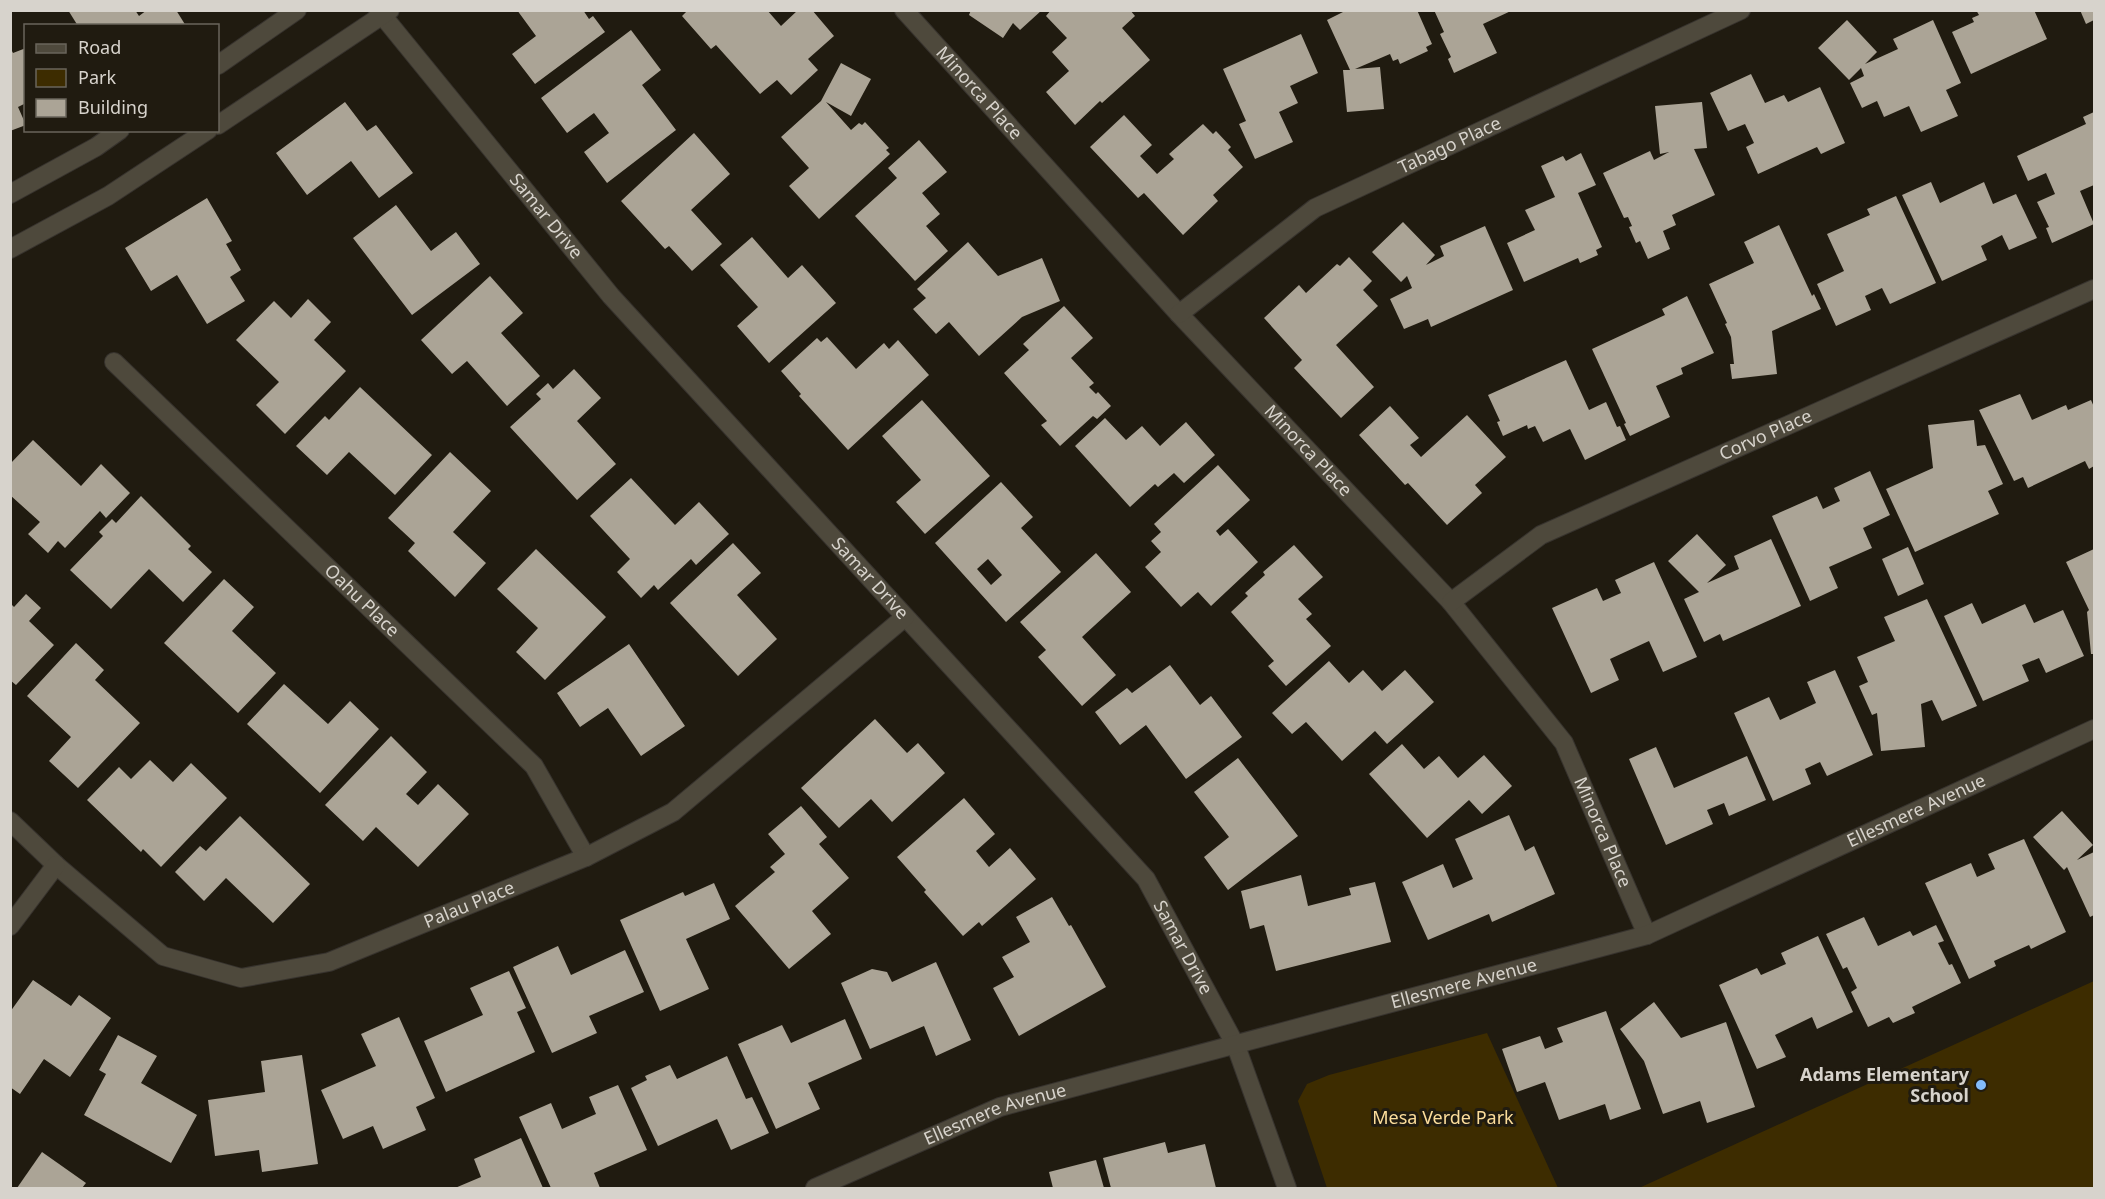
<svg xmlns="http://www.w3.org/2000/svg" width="2105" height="1199" font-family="'Noto Sans',sans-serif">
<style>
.green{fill:#3d2c00}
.building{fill:#aba496;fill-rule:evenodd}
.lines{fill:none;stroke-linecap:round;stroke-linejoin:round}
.street-casing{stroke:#37332e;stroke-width:20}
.secondary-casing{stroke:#37332e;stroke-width:20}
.street{stroke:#4e493c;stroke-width:18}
.secondary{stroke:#4e493c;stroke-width:18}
.poi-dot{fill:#83bcfb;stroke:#201b10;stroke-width:2}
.labels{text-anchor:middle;stroke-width:6;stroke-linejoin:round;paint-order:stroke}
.street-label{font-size:18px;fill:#d7d3cc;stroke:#201b10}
.poi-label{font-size:18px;font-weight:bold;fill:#d7d3cc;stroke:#201b10;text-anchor:end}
.park-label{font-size:18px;fill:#fcdd9b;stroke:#201b10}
</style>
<rect width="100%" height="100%" fill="#201b10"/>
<g class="green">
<polygon points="2094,981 2094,1188 1639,1188"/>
<polygon points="1487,1033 1558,1188 1327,1188 1298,1101 1307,1084 1329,1075"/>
</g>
<g class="building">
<polygon points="68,10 135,10 139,16 147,10 176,10 186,26 78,26"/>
<polygon points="517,10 583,10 589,19 593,16 605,32 535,84 512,54 536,36"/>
<polygon points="688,10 767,10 781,26 798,10 812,10 834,36 808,59 818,70 791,95 777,80 760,94 716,45 711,49 682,16"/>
<polygon points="971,10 1042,10 1020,30 1013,23 1003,38 969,15"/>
<polygon points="1051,10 1130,10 1135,16 1122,28 1150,60 1102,103 1100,101 1075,125 1046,92 1069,71 1052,52 1067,38 1046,16"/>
<polygon points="1347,10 1417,10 1432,44 1426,47 1428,51 1400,64 1398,59 1393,61 1390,54 1355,69 1380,67 1384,109 1347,112 1343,70 1350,70 1327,20"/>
<polygon points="1434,10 1513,10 1483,24 1497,53 1454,73 1448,59 1451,57 1440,34 1444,32"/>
<polygon points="1976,10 2034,10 2047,39 1971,74 1952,32 1974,22 1972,18 1979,15"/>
<polygon points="2080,10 2094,10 2094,20 2086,24"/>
<polygon points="1847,20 1877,52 1865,64 1898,49 1893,39 1933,20 1961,83 1946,90 1958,116 1921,132 1909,106 1884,117 1877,101 1862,108 1850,83 1864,76 1861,68 1849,80 1818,48"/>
<polygon points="631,30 661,70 642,85 676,130 607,183 584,152 609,133 594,113 567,133 541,98"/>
<polygon points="1301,34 1318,73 1290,86 1298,103 1279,112 1293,142 1255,159 1239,124 1246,121 1223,69"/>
<polygon points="10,47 13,53 26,48 26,103 18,107 26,125 10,131"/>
<polygon points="841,63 871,79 851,116 826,102 851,130 859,123 862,125 865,122 889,148 886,150 890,154 819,219 789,186 809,168 781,137 821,101"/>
<polygon points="1751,74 1765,103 1784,95 1788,102 1820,87 1845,143 1821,154 1817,147 1758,174 1746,147 1754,143 1745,124 1728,131 1710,93"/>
<polygon points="345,102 367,131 376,125 413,173 379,198 351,161 307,195 276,153"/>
<polygon points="1702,102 1707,148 1694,149 1715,195 1672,215 1676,225 1663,231 1670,249 1648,259 1640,241 1636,243 1629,227 1632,226 1628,217 1624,218 1603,173 1650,151 1654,160 1669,152 1660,154 1655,106"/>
<polygon points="2094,112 2094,185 2080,191 2094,224 2052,243 2046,228 2049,227 2037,202 2055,194 2046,173 2028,181 2017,156 2086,124 2083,117"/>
<polygon points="1124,115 1152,145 1140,156 1157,174 1174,159 1169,154 1203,124 1213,134 1216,131 1231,147 1228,150 1243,167 1213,195 1218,201 1183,235 1144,193 1138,198 1090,147"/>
<polygon points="694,133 730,174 691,210 722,244 692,271 669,246 665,249 621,201"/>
<polygon points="919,140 947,172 922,193 940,214 926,226 948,251 915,281 855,216 897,178 888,168"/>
<polygon points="1581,153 1596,185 1578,193 1602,247 1596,250 1598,255 1580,263 1578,258 1524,282 1507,243 1535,230 1525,210 1555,197 1541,166 1563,156 1566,161"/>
<polygon points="1931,182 1940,203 1984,182 1993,204 2016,194 2037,238 2009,250 2002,235 1981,246 1987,260 1942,281 1902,195"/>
<polygon points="1896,196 1936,283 1890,304 1882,288 1865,296 1871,310 1836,326 1817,284 1844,271 1827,234 1870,215 1867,209"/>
<polygon points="207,198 232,241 226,244 241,270 230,277 245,301 207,324 177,275 151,291 125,248"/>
<polygon points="396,205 431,251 456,232 480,264 412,315 353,238"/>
<polygon points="1403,222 1435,255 1426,265 1444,256 1440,246 1485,226 1513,290 1431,327 1428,319 1404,329 1390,299 1412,288 1407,276 1401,282 1372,252"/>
<polygon points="1779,225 1812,296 1814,294 1821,309 1772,331 1777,374 1732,379 1730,364 1734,364 1731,337 1725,324 1727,323 1709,284 1754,263 1744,242"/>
<polygon points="752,237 788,278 802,265 836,303 769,363 737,326 758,307 720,265"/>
<polygon points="968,242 998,276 1042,258 1060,301 1022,317 979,356 949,322 936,334 913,309 926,298 917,289"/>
<polygon points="1349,257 1372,281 1363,290 1378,306 1336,345 1374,387 1341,418 1294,368 1302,360 1264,318 1299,285 1306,293 1337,264 1340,266"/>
<polygon points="490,276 523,313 501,333 540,376 507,406 467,361 452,374 421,340"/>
<polygon points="1687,296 1714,353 1681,368 1683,374 1656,386 1670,417 1630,436 1624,424 1626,423 1592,349 1665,315 1662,309"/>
<polygon points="308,299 331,322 314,340 346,371 285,434 256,405 279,382 236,340 274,301 291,318"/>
<polygon points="1064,306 1093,338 1071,358 1094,383 1089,387 1096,394 1098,392 1111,406 1097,419 1093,416 1060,446 1041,425 1047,421 1004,373 1029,350 1023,344"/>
<polygon points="827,337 856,369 884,343 889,349 898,340 929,375 848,450 799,396 801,394 781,371 817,338 821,342"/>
<polygon points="1566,360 1589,410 1606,402 1617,427 1620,426 1626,440 1585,460 1570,429 1543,442 1535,426 1528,429 1527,425 1503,436 1497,422 1500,421 1488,395"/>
<polygon points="574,369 601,398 577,421 616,464 577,500 510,427 541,399 536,394 548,383 553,389"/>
<polygon points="360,387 432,455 395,495 349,452 327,475 296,446 325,416 329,420"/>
<polygon points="2020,394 2032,420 2066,405 2068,410 2091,400 2094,407 2094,466 2089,469 2085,461 2028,488 2023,477 2014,481 1979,410"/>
<polygon points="922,400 990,476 925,534 896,502 921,480 882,436"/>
<polygon points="1390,406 1419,438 1410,445 1421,457 1467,415 1506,457 1475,485 1482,493 1447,525 1408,483 1405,485 1359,435"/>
<polygon points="1105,418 1126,440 1142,426 1160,446 1186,422 1215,455 1184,483 1174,473 1158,487 1155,484 1130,507 1075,446"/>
<polygon points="1974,420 1977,446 1985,445 2003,484 1988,491 1999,514 1915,552 1886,489 1933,468 1928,425"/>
<polygon points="33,440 81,486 101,464 130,493 106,518 100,511 65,548 58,541 48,553 28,534 40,522 10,495 10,464"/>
<polygon points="450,452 491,491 453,532 486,563 455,597 408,551 415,543 388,518"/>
<polygon points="1218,465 1250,500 1216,531 1220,536 1228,529 1258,562 1211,606 1198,592 1181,607 1145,567 1161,552 1151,541 1161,532 1154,524"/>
<polygon points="1870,471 1890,515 1863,528 1872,548 1829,567 1838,588 1810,601 1772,516 1817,496 1823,509 1840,501 1834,488"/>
<polygon points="631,478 675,525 699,502 729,534 696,565 691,559 658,590 654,585 641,598 617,572 630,559 590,516"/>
<path d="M1001 482 1033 517 1021 528 1061 572 1006 622 935 543ZM988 559 1002 575 991 585 977 569Z"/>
<polygon points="141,496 191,546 188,549 212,572 183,602 149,569 111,609 70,570 103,536 99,532 112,519 116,523"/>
<polygon points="1697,534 1726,565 1707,583 1739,569 1734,556 1771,539 1801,606 1723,641 1720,634 1704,642 1684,599 1699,592 1668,561"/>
<polygon points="733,543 761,573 737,595 777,639 738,676 670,603"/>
<polygon points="1294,545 1323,577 1298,599 1312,614 1306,619 1331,646 1286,686 1268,666 1274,661 1231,612 1248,596 1245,593 1265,575 1263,572"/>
<polygon points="1908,547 1924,584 1898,596 1882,559"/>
<polygon points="536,549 606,617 545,680 516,652 538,628 497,589"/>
<polygon points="2094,549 2094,654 2091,654 2087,612 2089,610 2066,562"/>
<polygon points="1096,553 1131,592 1082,637 1116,675 1082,706 1038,657 1046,650 1020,622"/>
<polygon points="1654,562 1697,657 1663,672 1649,641 1610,659 1619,680 1591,693 1552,608 1597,588 1603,601 1621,593 1615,580"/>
<polygon points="224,579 254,607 232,631 276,673 238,713 164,643"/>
<polygon points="26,594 41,608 29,621 54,645 16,685 10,680 10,603 14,607"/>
<polygon points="1927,599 1977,706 1942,721 1932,700 1921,704 1925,747 1881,751 1877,713 1872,715 1859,686 1868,682 1857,657 1895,641 1884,617"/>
<polygon points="1972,603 1982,624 2025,604 2034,623 2063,610 2084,656 2046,673 2039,658 2022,665 2029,681 1983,701 1944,616"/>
<polygon points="76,643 104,670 95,680 140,723 78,788 49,761 71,737 27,696"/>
<polygon points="629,644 685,726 641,756 608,708 580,727 557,693"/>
<polygon points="1329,661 1349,683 1363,670 1382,691 1405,670 1434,702 1387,744 1375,731 1342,761 1306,722 1292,734 1272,713"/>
<polygon points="1170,665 1200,705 1211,696 1242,737 1186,779 1146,725 1120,745 1095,712 1127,688 1132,693"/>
<polygon points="1835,670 1873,755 1827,776 1820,762 1805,769 1811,784 1773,801 1734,713 1769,697 1780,720 1816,703 1807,682"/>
<polygon points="284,684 328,724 350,701 379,729 320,793 247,724"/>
<polygon points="875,719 907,753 918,743 945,773 892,822 871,799 839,828 801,788"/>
<polygon points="391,736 427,772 406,794 418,805 438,784 469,814 418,867 376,827 363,841 325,805"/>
<polygon points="1402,744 1424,769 1439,756 1458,778 1484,755 1512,786 1482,814 1469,800 1427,838 1369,774"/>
<polygon points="1656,747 1674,788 1747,756 1766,800 1729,816 1724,803 1707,810 1713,824 1666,845 1629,759"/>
<polygon points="1238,758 1298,836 1228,890 1204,857 1229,837 1194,792"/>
<polygon points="150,760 173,782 191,763 227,798 161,867 143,849 141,852 87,800 119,767 131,779"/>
<polygon points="964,798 995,834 976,851 989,867 1010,848 1036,879 982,926 979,922 963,936 924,892 926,890 897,857"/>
<polygon points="801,806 827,837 819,844 849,878 812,911 831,934 789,969 735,906 775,872 770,867 785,854 768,834"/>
<polygon points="2062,811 2093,845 2077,860 2094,852 2094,915 2090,917 2067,867 2064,870 2033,837"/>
<polygon points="1509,815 1525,851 1534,846 1555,894 1492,922 1489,914 1428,940 1402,882 1443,864 1453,888 1473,879 1455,839"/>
<polygon points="240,816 310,884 273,923 226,878 204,901 175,872 200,846 206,851"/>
<polygon points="2024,839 2066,932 2031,949 2029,945 1994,961 1996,966 1969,979 1925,883 1971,863 1977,877 1995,869 1988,854"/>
<polygon points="1301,875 1308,906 1351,895 1349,888 1375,882 1391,942 1276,971 1264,925 1250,929 1241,891"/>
<polygon points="714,883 730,919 686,939 709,989 660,1011 620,920 683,892 685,896"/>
<polygon points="1052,897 1069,926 1071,925 1106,987 1019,1036 993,988 1014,977 1002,957 1030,942 1016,917"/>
<polygon points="1864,917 1878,946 1910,931 1913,936 1936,925 1944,941 1938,943 1949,965 1952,964 1961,983 1912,1007 1915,1013 1893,1023 1889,1017 1868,1027 1851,992 1857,988 1847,967 1843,969 1826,934"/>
<polygon points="1818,936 1853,1012 1817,1029 1812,1017 1775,1035 1786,1057 1757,1069 1719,985 1757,968 1761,975 1786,964 1781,953"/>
<polygon points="558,946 571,975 625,950 644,992 589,1016 597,1033 552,1053 513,967"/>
<polygon points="936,962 971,1040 936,1056 924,1026 870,1049 841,983 872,969 887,972 892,982"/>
<polygon points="509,971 526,1008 517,1012 535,1052 446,1092 424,1041 483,1015 470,988"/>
<polygon points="33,980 71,1006 79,995 111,1018 70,1077 44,1059 20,1094 10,1087 10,1012"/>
<polygon points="1654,1002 1681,1038 1726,1022 1755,1107 1707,1123 1700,1101 1663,1114 1644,1061 1620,1029"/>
<polygon points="1606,1011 1641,1109 1610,1120 1605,1104 1559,1120 1545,1082 1517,1092 1502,1049 1540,1036 1545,1049 1563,1042 1557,1028"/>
<polygon points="399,1017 435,1098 416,1107 426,1130 383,1149 373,1126 343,1139 321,1090 376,1066 361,1034"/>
<polygon points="845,1019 862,1059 808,1083 820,1109 776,1129 738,1044 782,1025 791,1043"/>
<polygon points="118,1035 157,1056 141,1083 197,1115 171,1163 84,1115 106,1074 99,1070"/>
<polygon points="302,1055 318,1164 262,1172 259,1150 215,1156 208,1100 265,1092 261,1061"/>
<polygon points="727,1056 746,1099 752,1097 769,1133 731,1150 717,1119 658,1146 631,1088 647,1080 645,1076 670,1065 677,1079"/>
<polygon points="618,1085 647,1150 594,1173 600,1188 551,1188 519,1117 551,1103 562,1129 596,1114 589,1097"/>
<polygon points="521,1138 543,1188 455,1188 481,1177 474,1159"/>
<polygon points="1165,1142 1168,1153 1205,1144 1216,1188 1111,1188 1103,1158"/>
<polygon points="42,1152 86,1183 82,1188 17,1188"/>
<polygon points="1096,1160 1104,1188 1053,1188 1049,1172"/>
</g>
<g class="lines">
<defs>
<g id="street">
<path id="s1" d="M378 10 611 296 1146 879 1236 1046 1287 1188"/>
<path id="s2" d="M904 10 1179 314 1451 602 1564 743 1647 935"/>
<path id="s3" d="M1179 314 1315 208 1741 10"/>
<path id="s4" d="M114 362 534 766 586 857"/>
<path id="s5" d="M1451 602 1541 535 2094 289"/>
<path id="s6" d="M10 821 56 865 163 956 241 978 329 962 586 857 673 812 905 617"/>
<polyline points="10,926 56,865"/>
<path id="s7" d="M815 1188 1000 1107 1647 935 2094 729"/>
</g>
<g id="secondary">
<polyline points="218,65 297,10"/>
<polyline points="218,125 390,10"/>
<polyline points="10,194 96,147 120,130"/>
<polyline points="10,249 108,196 208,130"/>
</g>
</defs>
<use href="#street" class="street-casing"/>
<use href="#secondary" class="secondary-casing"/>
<use href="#street" class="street"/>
<use href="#secondary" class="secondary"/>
</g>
<circle class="poi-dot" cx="1981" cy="1085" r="6"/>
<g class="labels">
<g class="street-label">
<text dy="6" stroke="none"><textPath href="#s2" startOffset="112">Minorca Place</textPath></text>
<text dy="6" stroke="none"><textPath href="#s3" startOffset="321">Tabago Place</textPath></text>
<text dy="6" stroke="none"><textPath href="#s1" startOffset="266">Samar Drive</textPath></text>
<text dy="6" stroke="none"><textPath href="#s5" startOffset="358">Corvo Place</textPath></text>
<text dy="6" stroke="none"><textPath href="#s2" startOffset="598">Minorca Place</textPath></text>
<text dy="6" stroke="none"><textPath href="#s1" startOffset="752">Samar Drive</textPath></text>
<text dy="6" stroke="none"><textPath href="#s4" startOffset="344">Oahu Place</textPath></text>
<text dy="6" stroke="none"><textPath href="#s7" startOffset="1168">Ellesmere Avenue</textPath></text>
<text dy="6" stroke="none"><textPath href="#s2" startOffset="1084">Minorca Place</textPath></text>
<text dy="6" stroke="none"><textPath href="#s6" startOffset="526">Palau Place</textPath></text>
<text dy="6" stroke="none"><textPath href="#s1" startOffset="1238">Samar Drive</textPath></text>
<text dy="6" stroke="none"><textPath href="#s7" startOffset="682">Ellesmere Avenue</textPath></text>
<text dy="6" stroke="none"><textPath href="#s7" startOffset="195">Ellesmere Avenue</textPath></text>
</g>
<g class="poi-label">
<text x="1969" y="1081">Adams Elementary<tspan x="1969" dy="21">School</tspan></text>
</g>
<g class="park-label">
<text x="1443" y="1124">Mesa Verde Park</text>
</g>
</g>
<rect width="2105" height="1199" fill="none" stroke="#d7d3cc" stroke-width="24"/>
<rect x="24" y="24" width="195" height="108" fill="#201b10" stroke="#69655b" stroke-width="1.5"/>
<rect x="36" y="44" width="30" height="9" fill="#4e493c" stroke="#69655b" stroke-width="1.5"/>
<text x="78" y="54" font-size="18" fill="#d7d3cc">Road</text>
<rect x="36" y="69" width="30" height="18" fill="#3d2c00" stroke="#69655b" stroke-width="1.5"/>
<text x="78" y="84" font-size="18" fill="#d7d3cc">Park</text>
<rect x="36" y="99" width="30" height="18" fill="#aba496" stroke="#69655b" stroke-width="1.5"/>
<text x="78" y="114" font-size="18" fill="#d7d3cc">Building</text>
</svg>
